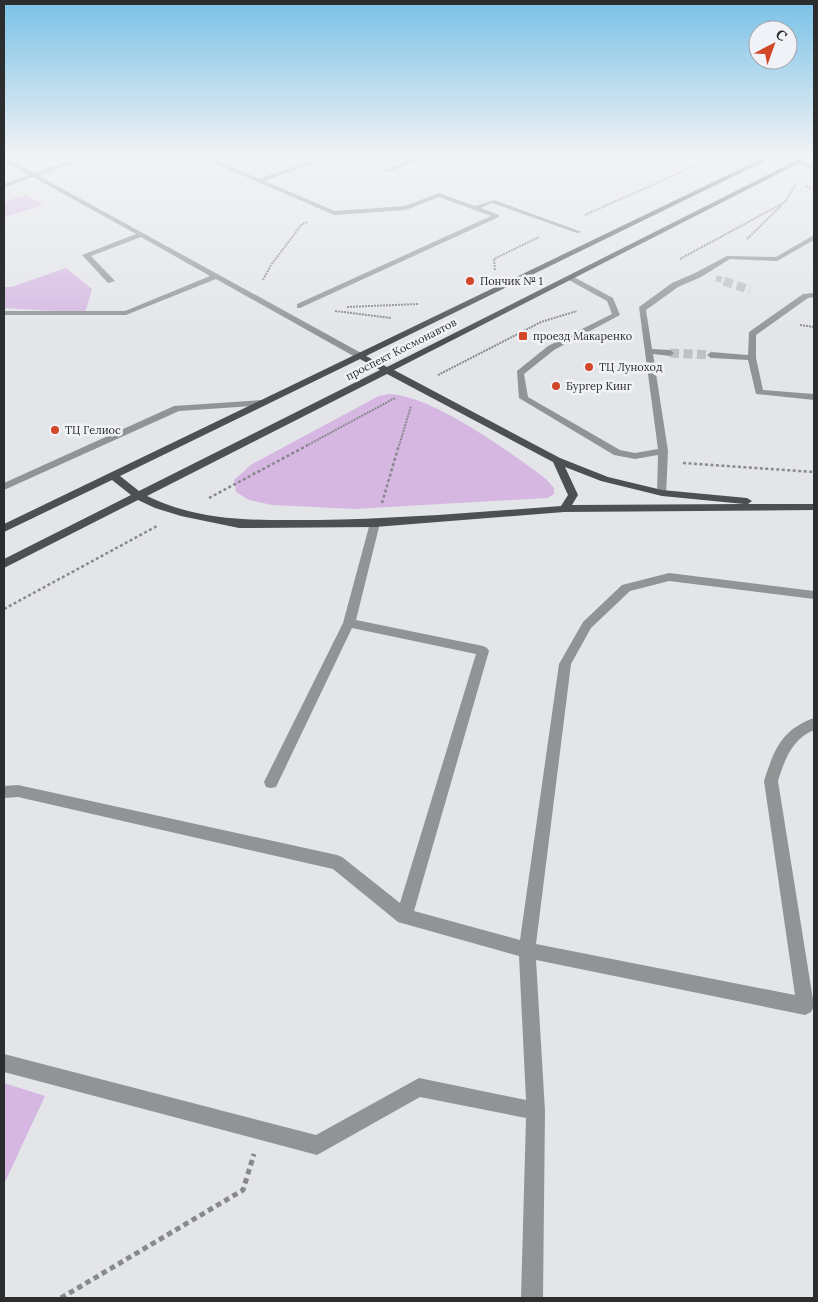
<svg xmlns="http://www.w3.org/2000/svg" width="818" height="1302" font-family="Lora,serif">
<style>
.green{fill:#d5b7e2}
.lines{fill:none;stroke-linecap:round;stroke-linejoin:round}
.minor-tunnel-far1{stroke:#bec0c4;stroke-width:6;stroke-dasharray:6 3;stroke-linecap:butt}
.minor-tunnel{stroke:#bec0c4;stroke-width:9;stroke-dasharray:9 4.5;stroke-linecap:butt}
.path-far2{stroke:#88898c;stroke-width:2;stroke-dasharray:2 1;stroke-linecap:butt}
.path-far1{stroke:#88898c;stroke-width:2.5;stroke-dasharray:3 2.5;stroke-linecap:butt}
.path{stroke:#88898c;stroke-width:5;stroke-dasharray:5.5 4;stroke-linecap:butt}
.minor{fill:#919394;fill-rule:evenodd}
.major{fill:#4d5053;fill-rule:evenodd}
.poi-dot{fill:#d14727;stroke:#f0f2f7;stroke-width:2}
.labels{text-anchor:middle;stroke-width:5;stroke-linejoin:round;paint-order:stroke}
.far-poi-label{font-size:11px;fill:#2c2d2f;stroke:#f0f2f7;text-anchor:start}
.far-street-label{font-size:11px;fill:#2c2d2f;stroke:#f0f2f7}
</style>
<rect width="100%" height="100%" fill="#e3e5e9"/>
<g class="green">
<polygon points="26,195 43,205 4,217 4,202"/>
<polygon points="66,268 92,289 85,313 4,308 4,287 11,287"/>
<path d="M389 394C432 395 511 453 546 479L554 488V494L547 498 354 509 272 505 249 500 236 492 234 480 252 464 379 396Z"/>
<polygon points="4,1083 45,1096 4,1184"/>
</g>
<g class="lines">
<polyline class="minor-tunnel-far1" points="716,278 728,282"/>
<g class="minor-tunnel">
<polyline points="724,281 750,290"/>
<polyline points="670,353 711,355"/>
</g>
<g class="path-far2">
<polyline points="104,160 116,156"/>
<polyline points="806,186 814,189"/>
<polyline points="585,215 717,156"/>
<polyline points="747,239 782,205"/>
<polyline points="680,259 785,202 796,184"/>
<polyline points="495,270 494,259 539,237"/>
<polyline points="263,280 271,265 302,224 307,222"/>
<polyline points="347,307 418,304"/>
<polyline points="335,311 391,318"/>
<polyline points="800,325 814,327"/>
<polyline points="438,375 541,322 577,311"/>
<polyline points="306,446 395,398"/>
<polyline points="399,446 411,406"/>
</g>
<g class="path-far1">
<polyline points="683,463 814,472"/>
<polyline points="209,498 308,445"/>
<polyline points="382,503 399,445"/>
<polyline points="4,609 157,526"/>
</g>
<polyline class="path" points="61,1298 243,1190 254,1154"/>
<g class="minor">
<polygon points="81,156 90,156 39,176 363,354 363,358 357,358 216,279 126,315 4,315 4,311 125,311 210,276 141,237 91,256 115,281 108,283 82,255 136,234 33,177 4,188 4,184 29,175 4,162 4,158 34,173"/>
<polygon points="198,156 206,156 259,179 325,156 334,156 264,181 335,211 405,206 439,193 475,206 494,200 582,232 577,233 492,203 481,208 499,215 499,217 300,308 297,308 297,304 491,216 439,197 406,210 334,215"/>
<polygon points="422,156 431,156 388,172 383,171"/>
<polygon points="798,160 814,165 814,169 796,163"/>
<polygon points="814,235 814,240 777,261 730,259 701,277 678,287 646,310 652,349 670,350 674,353 670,356 653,354 668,451 666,495 658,495 657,493 658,455 635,459 614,455 519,398 517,371 548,346 612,314 607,301 565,278 572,276 613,298 620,315 554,350 524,374 528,397 620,450 635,453 658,449 639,307 672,283 695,273 727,256 776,257"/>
<polygon points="814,293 814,297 808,298 756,335 756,358 763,390 814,394 814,400 756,394 748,360 711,358 707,355 711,352 748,355 749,332 803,294"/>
<polygon points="262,400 267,403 265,405 179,411 4,490 4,483 174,406"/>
<path d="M375 519 380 523 356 620 483 646 487 648 489 651 414 911 520 940 559 664 583 622 622 585 669 573 814 591V599L669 581 630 591 591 628 571 664 536 944 795 995 764 781C774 750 781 730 814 718V730C792 739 785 759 778 781L814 1006 811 1012 805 1015 536 960 545 1111 543 1298H521L526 1118 420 1097 317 1155 4 1072V1054L316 1135 419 1078 526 1100 519 956 398 922 333 869 18 797 4 798V786L18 785 337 855 342 857 400 903 476 654 352 628 276 787 271 788 266 787 264 782 343 623 370 523Z"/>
</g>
<path class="major" d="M767 156H775L366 356 387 367 805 156H813L394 370 560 458 608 477 662 490 747 498 752 501 748 504H814V510L564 512 375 527 239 528 181 516 155 508 138 500 4 568V559L131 495 112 480 4 532V524ZM360 359 380 370 139 491 120 476ZM387 374 553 462 568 495 561 506C480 512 399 519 318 520 257 520 203 523 147 496ZM565 467 601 481 662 496 744 504 572 505 578 495Z"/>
</g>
<linearGradient id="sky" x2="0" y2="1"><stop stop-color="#79c1e7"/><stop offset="0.46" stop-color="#f2f3f5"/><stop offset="1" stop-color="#f2f3f5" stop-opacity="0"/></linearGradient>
<rect width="818" height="339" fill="url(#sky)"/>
<g class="poi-dot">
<circle cx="470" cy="281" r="5"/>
<rect x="518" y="331" width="10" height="10" rx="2.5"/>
<circle cx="589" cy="367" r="5"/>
<circle cx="556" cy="386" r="5"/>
<circle cx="55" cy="430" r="5"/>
</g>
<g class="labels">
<g class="far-poi-label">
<text x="480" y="285">Пончик № 1</text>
<text x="533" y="340">проезд Макаренко</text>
<text x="599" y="371">ТЦ Луноход</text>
<text x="566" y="390">Бургер Кинг</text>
<text x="65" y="434">ТЦ Гелиос</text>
</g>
<g class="far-street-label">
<text transform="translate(401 349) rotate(-27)" y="4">проспект Космонавтов</text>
</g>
</g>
<rect width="818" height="1302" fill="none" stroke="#2c2d2f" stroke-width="10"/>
<g transform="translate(773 45) rotate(41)"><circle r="24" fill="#f0f2f7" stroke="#a2a3a7"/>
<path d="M0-4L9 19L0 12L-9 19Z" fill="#d14727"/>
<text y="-8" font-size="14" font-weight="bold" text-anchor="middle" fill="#2c2d2f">С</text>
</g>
</svg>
